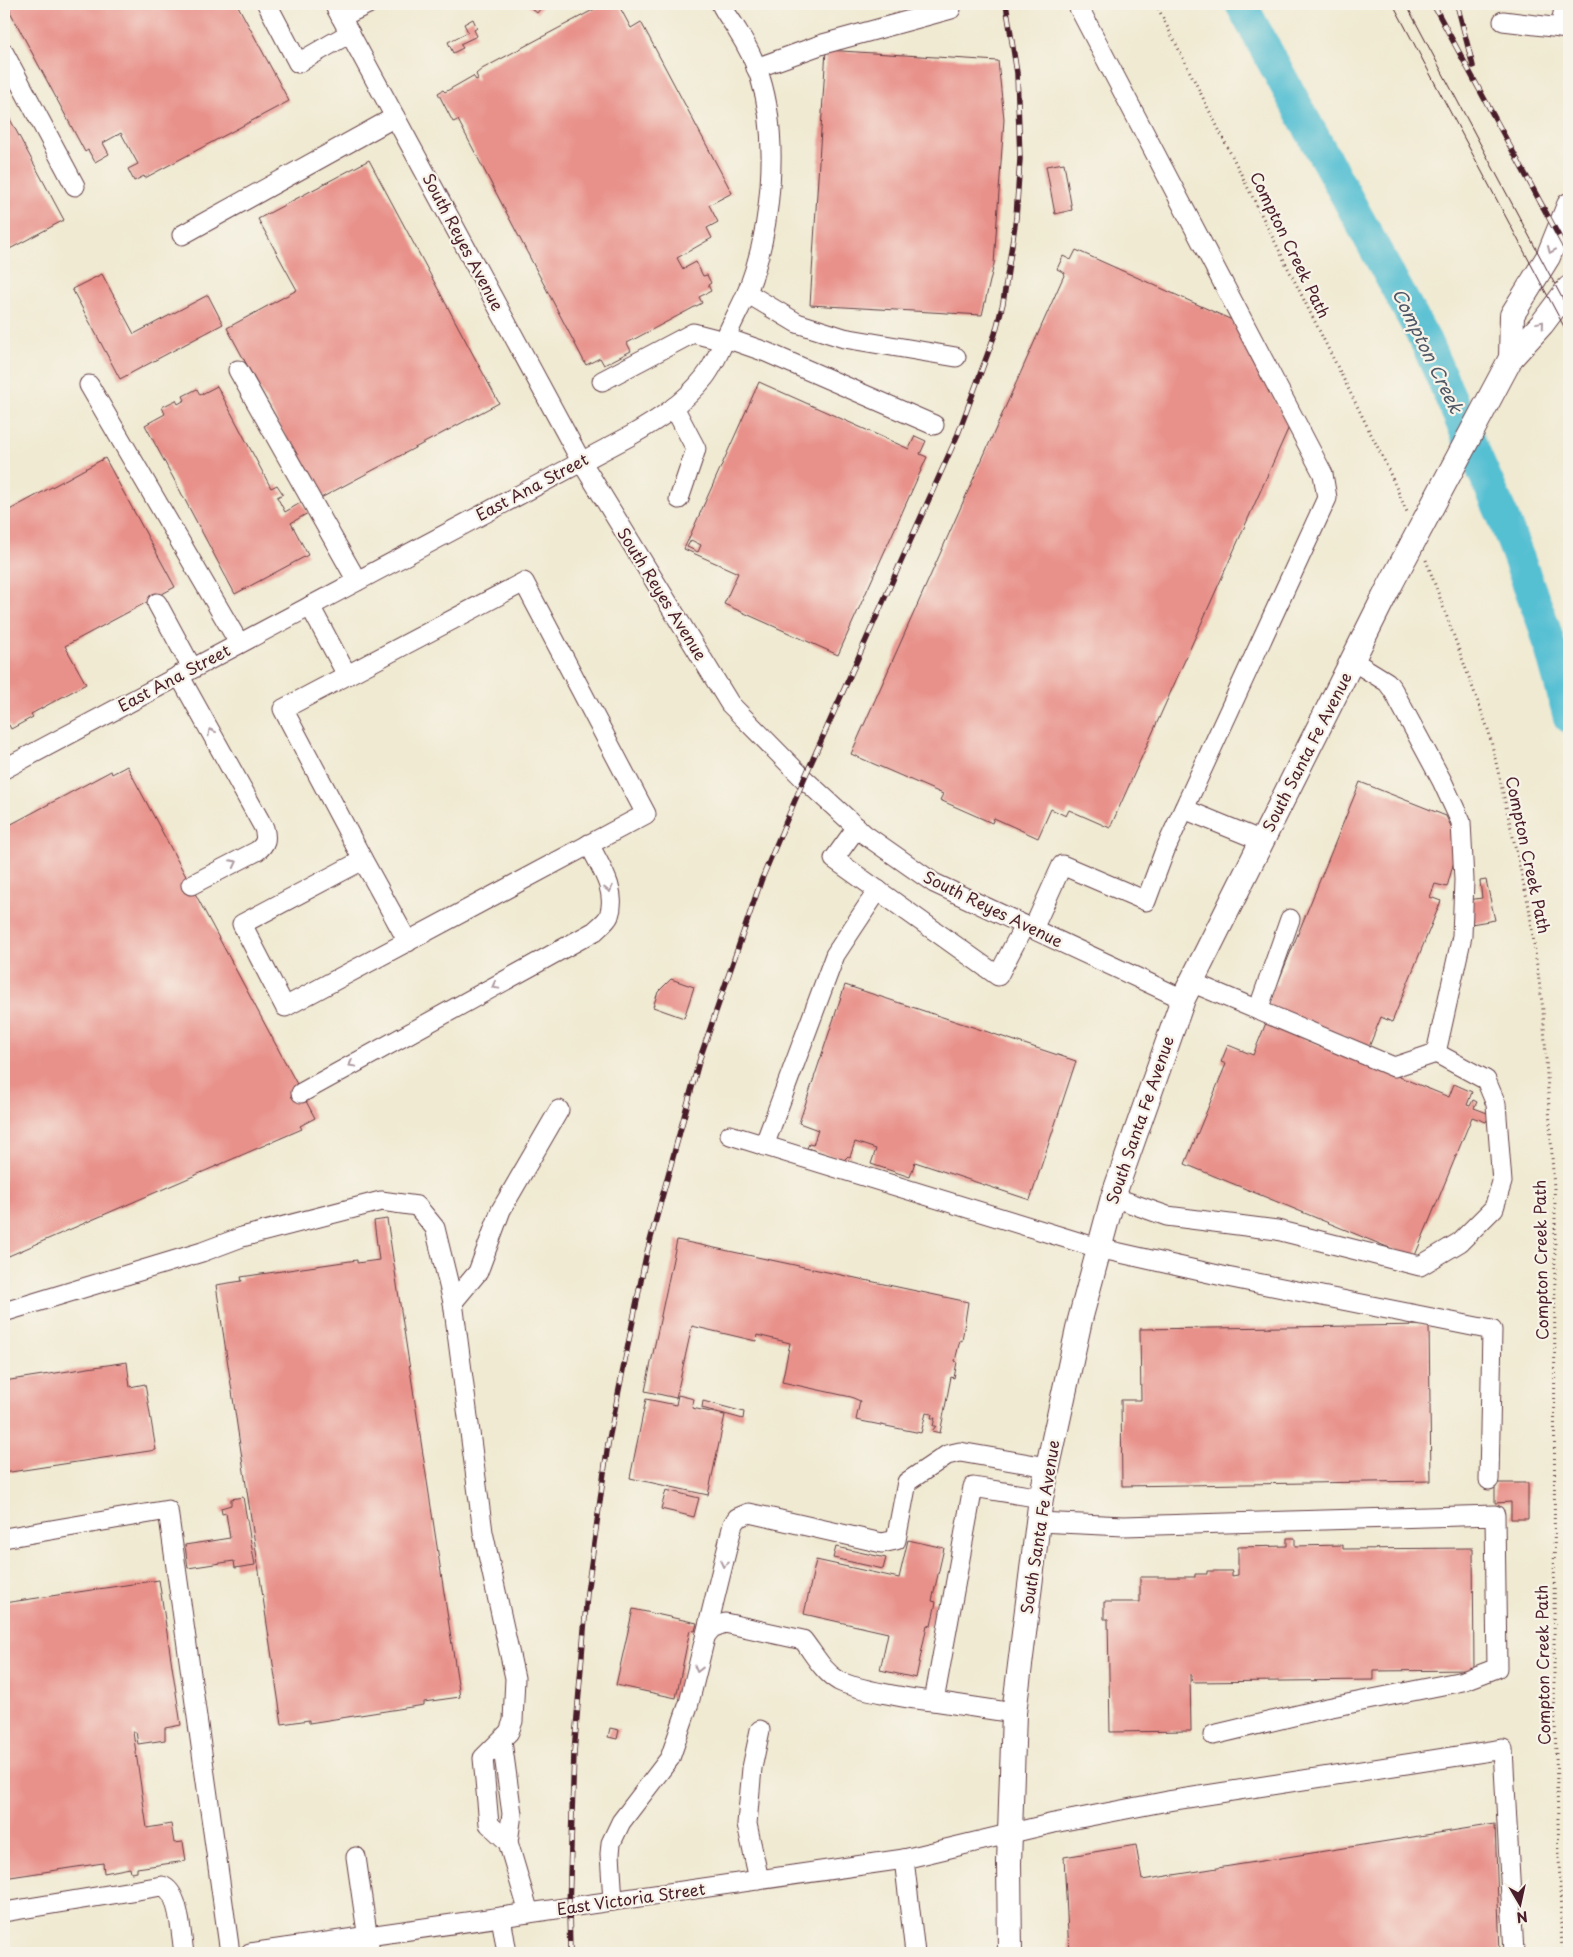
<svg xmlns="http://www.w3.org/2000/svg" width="1573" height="1957" font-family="'Playpen Sans',sans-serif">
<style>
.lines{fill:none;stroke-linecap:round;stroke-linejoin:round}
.river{stroke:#56c0d3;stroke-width:32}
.building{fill:#e8918a;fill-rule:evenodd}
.minor-casing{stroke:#633d44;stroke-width:21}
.major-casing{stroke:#633d44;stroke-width:26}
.path{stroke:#633d44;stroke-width:3;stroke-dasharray:1 4;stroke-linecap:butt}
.minor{stroke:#fff;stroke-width:19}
.major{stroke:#fff;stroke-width:24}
.tram{stroke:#4a1f2b;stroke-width:1}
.rail-casing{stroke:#4a1f2b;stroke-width:5.5}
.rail{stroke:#f7f3e8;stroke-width:4;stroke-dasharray:11;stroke-linecap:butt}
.oneway{stroke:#ae9aa0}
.labels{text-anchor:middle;stroke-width:4.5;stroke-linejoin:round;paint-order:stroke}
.street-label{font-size:16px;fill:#4a1f2b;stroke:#f7f3e8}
.water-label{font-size:18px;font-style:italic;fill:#4e5766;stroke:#f7f3e8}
</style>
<rect width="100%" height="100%" fill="#f7f3e8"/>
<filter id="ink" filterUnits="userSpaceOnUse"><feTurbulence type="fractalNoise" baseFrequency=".02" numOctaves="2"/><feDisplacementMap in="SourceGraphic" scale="10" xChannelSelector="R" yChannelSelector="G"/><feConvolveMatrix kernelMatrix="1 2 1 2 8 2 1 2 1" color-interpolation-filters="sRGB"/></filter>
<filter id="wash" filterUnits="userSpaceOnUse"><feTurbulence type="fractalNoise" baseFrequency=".0096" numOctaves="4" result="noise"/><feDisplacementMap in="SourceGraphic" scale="20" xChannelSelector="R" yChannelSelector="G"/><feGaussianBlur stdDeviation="1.12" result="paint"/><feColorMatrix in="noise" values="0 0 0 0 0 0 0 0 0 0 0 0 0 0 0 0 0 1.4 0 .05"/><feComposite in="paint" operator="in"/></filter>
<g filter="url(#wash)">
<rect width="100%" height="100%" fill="#f0ead2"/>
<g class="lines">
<polyline class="river" points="1241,4 1426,342 1503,517 1544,626 1569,717"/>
</g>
<g id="blocks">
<g class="building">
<polygon points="6,4 237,4 289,101 145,178 144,176 134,181 128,169 138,164 121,133 103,143 109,154 95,162 88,150 85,152"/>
<polygon points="526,4 544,4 537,13"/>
<polygon points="604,4 618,4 631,28 641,22 732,193 709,205 718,222 707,228 712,238 677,258 683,269 696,262 703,276 707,275 711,283 708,285 711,291 699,297 702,303 627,343 631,351 604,365 600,358 586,365 458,120 453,122 438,93 443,90 445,92 473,76 476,80 478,79 476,74 482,69"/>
<polygon points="1480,4 1497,4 1497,5 1481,7"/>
<polygon points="473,19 477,28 474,30 477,36 460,44 463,48 453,53 448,42 468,32 464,24"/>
<polygon points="826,50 998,61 1004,119 994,264 982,315 810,305"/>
<polygon points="4,108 64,220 4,252"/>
<polygon points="369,160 499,403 319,499 227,328 297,290 258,219"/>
<polygon points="1064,163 1072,210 1055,214 1046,166"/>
<polygon points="1076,250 1232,320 1289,427 1110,828 1069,810 1066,816 1051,809 1038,838 994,818 992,823 940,800 943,794 851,754 1065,273 1057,269 1063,256 1071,260"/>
<polygon points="102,274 134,334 208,295 223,324 120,379 72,289"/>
<path d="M759 382 909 449 915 436 926 441 920 454 927 457 838 655 724 604 738 573 684 549ZM691 540 701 545 698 552 687 547Z"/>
<polygon points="217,386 271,488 277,485 283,494 277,497 285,512 302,502 308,513 291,523 308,555 235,594 145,425 165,414 162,407 176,400 178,404 185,400 183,396 197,389 200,395"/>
<polygon points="105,458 175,587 65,646 86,684 31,714 33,717 11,729 9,725 4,728 4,513"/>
<polygon points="127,766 315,1118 300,1126 302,1129 4,1258 4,828 111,771 112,774"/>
<polygon points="1360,782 1446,816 1459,843 1447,887 1435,884 1430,897 1441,901 1392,1022 1381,1017 1369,1047 1268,1006 1273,984 1277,985"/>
<polygon points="1486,880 1495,920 1471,924 1468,900 1482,898 1480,881"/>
<polygon points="671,979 694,987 684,1018 653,1007 658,992"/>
<polygon points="845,985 1076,1061 1030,1200 915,1162 910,1177 871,1164 876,1149 855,1142 850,1157 848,1156 844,1160 807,1148 809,1144 813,1145 818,1130 799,1123"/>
<polygon points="1266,1023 1449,1097 1454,1084 1472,1092 1467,1105 1470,1106 1473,1100 1477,1102 1474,1108 1490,1114 1486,1122 1472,1117 1414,1258 1185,1164 1226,1064 1221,1062 1228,1045 1253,1055"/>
<polygon points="387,1219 460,1697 424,1702 424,1705 309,1723 309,1720 282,1724 216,1285 242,1281 241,1277 357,1260 357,1263 379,1260 374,1221"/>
<polygon points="677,1240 968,1302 962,1341 960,1340 955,1361 957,1362 954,1378 951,1377 940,1433 932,1431 936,1426 933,1426 935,1418 931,1418 932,1414 926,1413 921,1433 856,1420 860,1401 851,1397 782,1382 790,1343 757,1335 756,1341 692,1326 676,1398 645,1391"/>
<polygon points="1429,1325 1431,1481 1122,1486 1121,1400 1141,1400 1140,1329"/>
<polygon points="127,1362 130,1387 145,1384 156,1450 4,1473 4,1381"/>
<polygon points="678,1395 694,1399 692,1408 725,1415 708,1495 630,1478 646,1399 676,1405"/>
<polygon points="703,1401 744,1412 743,1419 702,1408"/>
<polygon points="1495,1483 1528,1483 1528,1519 1511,1519 1511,1502 1495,1503"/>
<polygon points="666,1490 699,1498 694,1517 661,1509"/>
<polygon points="243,1497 255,1565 235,1568 234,1561 188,1568 185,1545 230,1538 226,1513 222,1514 221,1508 231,1505 231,1499"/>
<polygon points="1287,1538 1295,1538 1295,1546 1343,1545 1343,1549 1473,1548 1474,1670 1374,1671 1374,1680 1193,1682 1192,1675 1190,1675 1191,1731 1110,1732 1108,1619 1104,1619 1104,1602 1140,1602 1140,1577 1195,1577 1195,1574 1207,1574 1207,1571 1232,1571 1232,1576 1238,1575 1238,1547 1287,1546"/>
<polygon points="908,1540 944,1548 932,1601 936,1602 931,1626 927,1625 916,1678 880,1670 888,1633 804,1614 816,1560 899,1578"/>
<polygon points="836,1547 886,1558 883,1569 833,1558"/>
<polygon points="159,1580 181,1725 165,1728 165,1740 138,1744 136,1732 133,1732 147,1828 171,1824 174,1843 183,1842 186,1861 137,1868 137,1872 131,1873 130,1868 104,1873 103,1863 4,1878 4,1603"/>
<polygon points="633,1609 697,1623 695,1631 690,1630 676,1698 616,1685"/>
<polygon points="610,1728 619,1730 617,1739 608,1737"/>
<polygon points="1495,1824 1500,1953 1069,1953 1064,1857 1136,1845 1142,1880"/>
</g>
</g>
</g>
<g filter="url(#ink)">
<use href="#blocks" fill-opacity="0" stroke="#633d44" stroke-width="1"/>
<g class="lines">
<defs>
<g id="minor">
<polyline points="267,4 298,63 350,33"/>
<polyline points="334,4 581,461 730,704 804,779 864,834 934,883 1183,999"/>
<polyline points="341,17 368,4"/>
<polyline points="1503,21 1569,29"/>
<polyline points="1560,28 1565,4"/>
<polyline points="4,53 75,186"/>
<polyline points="756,68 823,44 951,9"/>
<polyline points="182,235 395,117"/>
<polyline points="747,293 797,323 844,338 956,357"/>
<polyline points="726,338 766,352 934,425"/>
<polyline points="238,370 357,581"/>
<polyline points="602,381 693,333 724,341"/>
<polyline points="89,385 239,643"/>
<polyline points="674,407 696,449 679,499"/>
<polyline points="157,603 192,668"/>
<polyline points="310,606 347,675"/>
<path d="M179 675 264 828C267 839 266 844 257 851L191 885"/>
<path d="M4 769 630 436C658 420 684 403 704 378 716 363 722 345 730 328 736 315 743 303 748 290 771 230 780 140 760 77 755 62 746 44 737 30 732 21 725 13 721 4"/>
<polyline points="1184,809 1262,841"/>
<polyline points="857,827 834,859 998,976 1024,926"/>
<polyline points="363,860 283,709 524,582 646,814 285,1007 242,924 363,860 408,942"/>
<polyline points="1033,929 1062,865 1146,901 1165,850 1327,498 1323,474 1077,4"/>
<polyline points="1191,982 1394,1067 1436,1053 1462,936 1464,880 1461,822 1442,781 1393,690 1387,682 1353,661"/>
<polyline points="1258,1010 1290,919"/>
<path d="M301 1093 595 931C599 927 607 921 609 916 618 891 600 866 589 844"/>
<polyline points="730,1135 1098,1248 1227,1277 1492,1330 1489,1480"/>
<polyline points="764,1146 835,955 878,890"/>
<polyline points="1113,1197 1167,1216 1277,1230 1420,1266 1460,1242 1494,1208 1502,1182 1496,1104 1486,1080 1436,1053"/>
<polyline points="453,1302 478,1272 501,1210 559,1110"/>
<polyline points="4,1312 202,1252 242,1237 381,1201 417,1206 435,1228 453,1302 483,1532 515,1678 513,1721 509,1732 483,1758 489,1824 508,1842"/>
<polyline points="1038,1522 1124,1526 1495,1515 1497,1668 1463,1681 1327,1708 1213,1735"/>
<polyline points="4,1538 168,1510 230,1953"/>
<path d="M706 1635 712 1628 725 1623 803 1640C814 1654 823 1672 839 1681 854 1689 915 1700 934 1701"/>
<polyline points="1014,1713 934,1701 973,1487 1041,1498"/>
<polyline points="502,1741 512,1814 508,1842 529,1913"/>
<polyline points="356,1857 370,1953"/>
<polyline points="904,1859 915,1953"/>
<polyline points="759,1880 747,1824 752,1768 760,1730"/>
<polyline points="613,1901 610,1854 611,1843 621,1822 670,1758 689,1703 733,1524 737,1518 749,1513 882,1543 896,1540 907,1482 947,1455 960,1452 1047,1467"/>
<path d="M4 1912 162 1886C180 1891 181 1936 184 1953"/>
<polyline points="501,1917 507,1953"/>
<polyline points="250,1953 904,1859 1054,1823 1168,1801 1503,1749 1514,1953"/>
</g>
<g id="major">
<polyline points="1511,358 1512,315 1548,257 1569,205"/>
<polyline points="1010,1953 1009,1863 1014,1713 1041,1498 1080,1320 1113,1197 1183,999 1387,591 1511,358 1542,324 1569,288"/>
</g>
</defs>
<use href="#minor" class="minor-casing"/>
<use href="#major" class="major-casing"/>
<g class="path">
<polyline points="1156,4 1384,460 1407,512"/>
<polyline points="1426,560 1489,732 1529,907 1543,1010 1555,1205 1554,1688 1562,1953"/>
</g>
<use href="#minor" class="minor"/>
<use href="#major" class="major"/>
<g class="tram">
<polyline points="1393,4 1569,336"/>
<polyline points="1406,4 1569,311"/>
</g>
<defs>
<g id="rail">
<polyline points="1433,4 1569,255"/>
<polyline points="1457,4 1473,66"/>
<polyline points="570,1953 569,1908 574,1753 587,1593 608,1444 646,1256 700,1058 761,881 804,779 958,434 995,334 1003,303 1016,218 1020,159 1017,73 1006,4"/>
</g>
</defs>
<use href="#rail" class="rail-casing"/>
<use href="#rail" class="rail"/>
</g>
<defs><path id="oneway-chevron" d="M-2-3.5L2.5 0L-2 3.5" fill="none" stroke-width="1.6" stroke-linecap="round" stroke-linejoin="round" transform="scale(1.25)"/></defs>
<g class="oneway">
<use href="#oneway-chevron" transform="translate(1551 250) rotate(113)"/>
<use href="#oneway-chevron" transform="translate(1541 324) rotate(-50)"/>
<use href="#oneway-chevron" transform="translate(211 732) rotate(-119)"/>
<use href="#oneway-chevron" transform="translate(234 863) rotate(-27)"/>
<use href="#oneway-chevron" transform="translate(609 889) rotate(76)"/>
<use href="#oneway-chevron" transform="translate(495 986) rotate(151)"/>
<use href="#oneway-chevron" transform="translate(352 1064) rotate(151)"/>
<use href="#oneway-chevron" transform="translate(724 1564) rotate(103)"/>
<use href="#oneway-chevron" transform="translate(698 1669) rotate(104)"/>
</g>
</g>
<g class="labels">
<g class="street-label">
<text transform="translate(463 242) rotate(62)" y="6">South Reyes Avenue</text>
<text transform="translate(1290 245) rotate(64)" y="6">Compton Creek Path</text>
<text transform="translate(532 487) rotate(-28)" y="6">East Ana Street</text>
<text transform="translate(662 594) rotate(58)" y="6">South Reyes Avenue</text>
<text transform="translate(174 678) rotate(-28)" y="6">East Ana Street</text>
<text transform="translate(1307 752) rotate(-63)" y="6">South Santa Fe Avenue</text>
<text transform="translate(1528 855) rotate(78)" y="6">Compton Creek Path</text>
<text transform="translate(993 909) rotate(26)" y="6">South Reyes Avenue</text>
<text transform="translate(1140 1120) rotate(-71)" y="6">South Santa Fe Avenue</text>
<text transform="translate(1541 1260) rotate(-91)" y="6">Compton Creek Path</text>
<text transform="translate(1040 1527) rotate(-81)" y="6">South Santa Fe Avenue</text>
<text transform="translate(1543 1665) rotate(-91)" y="6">Compton Creek Path</text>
<text transform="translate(631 1899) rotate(-8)" y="6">East Victoria Street</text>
</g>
<g class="water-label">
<text transform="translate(1427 351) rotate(64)" y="6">Compton Creek</text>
</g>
</g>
<rect width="1573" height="1957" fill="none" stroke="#f7f3e8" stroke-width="20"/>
<g transform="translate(1520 1904) rotate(171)" stroke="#f7f3e8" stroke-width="4" paint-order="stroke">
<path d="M0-4L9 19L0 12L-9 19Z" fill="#4a1f2b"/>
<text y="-8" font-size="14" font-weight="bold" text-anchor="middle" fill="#4a1f2b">N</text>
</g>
</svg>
